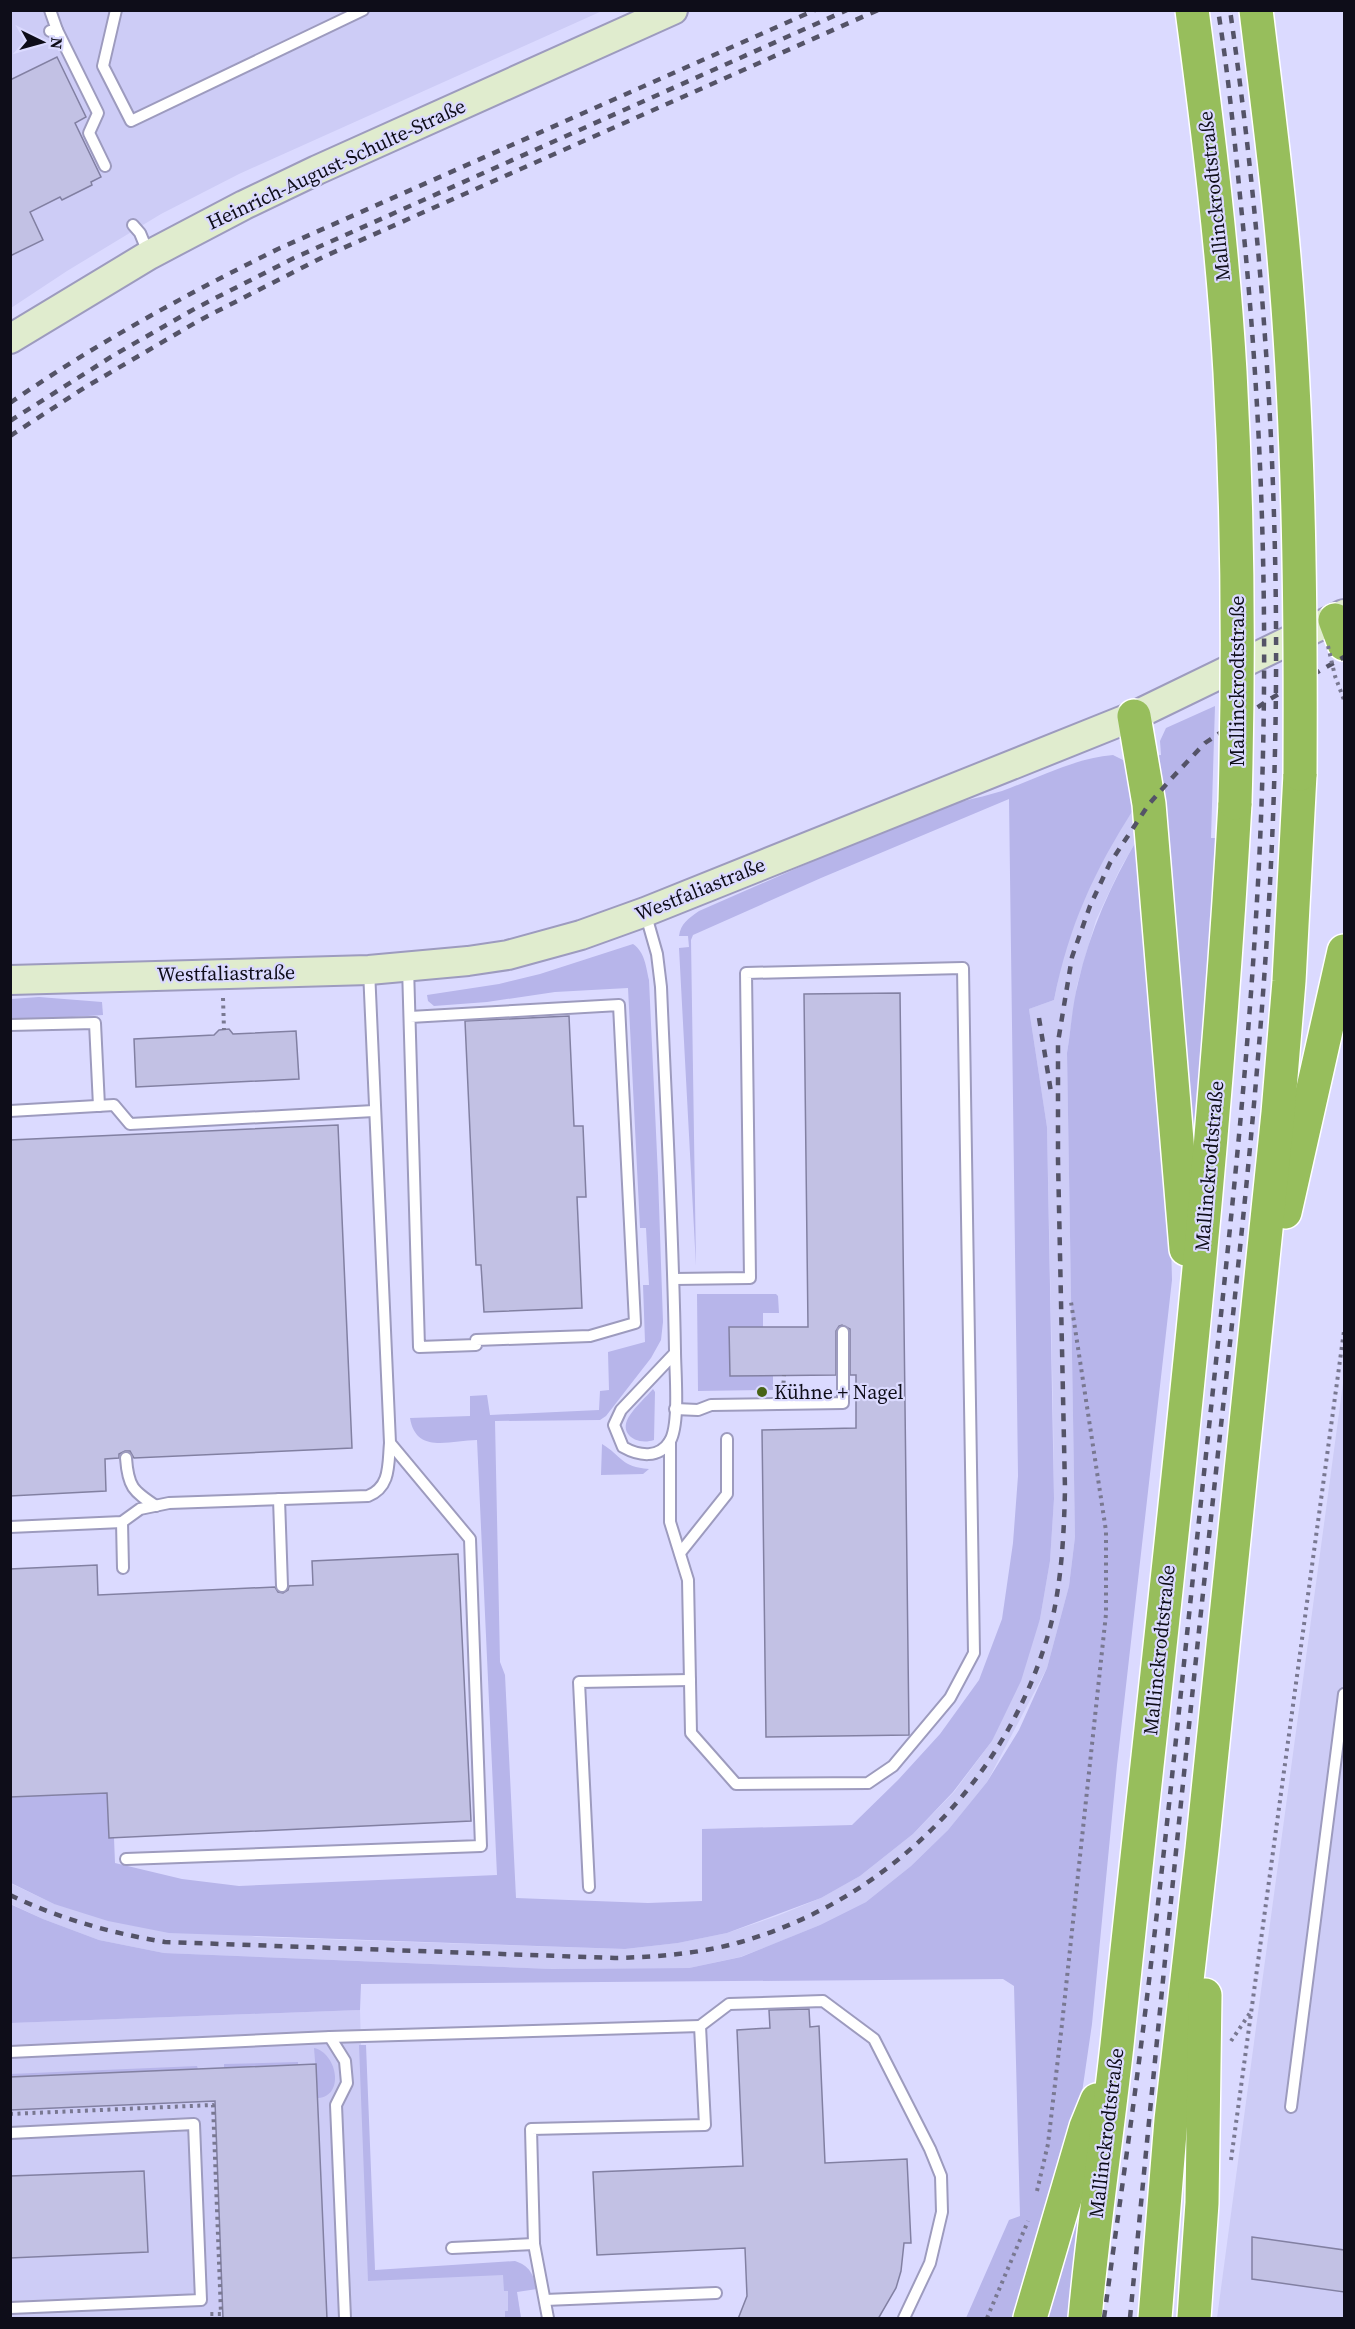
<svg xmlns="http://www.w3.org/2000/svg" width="1355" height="2329" font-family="'Source Serif 4',serif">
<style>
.built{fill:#cdccf6}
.green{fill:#b7b5ea}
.building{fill:#c2c1e4;stroke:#8280a2;stroke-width:1.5}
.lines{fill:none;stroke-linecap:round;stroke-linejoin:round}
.lane-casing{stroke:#9d9bbe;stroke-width:14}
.secondary-casing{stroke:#9d9bbe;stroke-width:32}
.highway-casing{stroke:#fff;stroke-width:36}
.path{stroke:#797891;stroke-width:4;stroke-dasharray:3 4.5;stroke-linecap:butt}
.lane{stroke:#fff;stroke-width:10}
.secondary{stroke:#e0ecce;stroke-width:28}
.highway{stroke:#97be5c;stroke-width:33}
.rail{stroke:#545367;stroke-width:4.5;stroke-dasharray:8 8;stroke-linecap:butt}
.highway-bridge-casing{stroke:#fff;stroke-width:36;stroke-linecap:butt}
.path-bridge{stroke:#797891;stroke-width:4;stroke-dasharray:3 4.5;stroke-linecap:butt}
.highway-bridge{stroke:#97be5c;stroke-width:33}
.poi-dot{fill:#486415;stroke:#dbdaff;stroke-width:2}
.labels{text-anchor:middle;stroke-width:4.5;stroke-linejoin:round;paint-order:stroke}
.street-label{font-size:20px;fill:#0e0d19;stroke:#dbdaff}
.poi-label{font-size:20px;fill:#0e0d19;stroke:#dbdaff;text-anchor:start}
</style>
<rect width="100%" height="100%" fill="#dbdaff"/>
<g class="built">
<polygon points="11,11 602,11 239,174 161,214 67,271 11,308"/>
<polygon points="1135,807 1138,838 1120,869 1096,920 1077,985 1067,1053 1075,1537 1069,1586 1047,1668 987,1782 948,1830 911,1866 866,1902 820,1925 771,1945 740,1957 689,1968 552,1969 164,1953 99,1940 43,1919 11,1904 10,1883 54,1904 257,1937 625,1949 678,1943 727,1933 777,1916 821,1898 860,1876 913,1834 954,1792 992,1741 1040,1619 1050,1561 1054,1499 1053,1410 1047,1127 1029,1009 1054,1000 1063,956 1084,898 1110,845"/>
<polygon points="1344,1376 1344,2318 1217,2318 1255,2035"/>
<polygon points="360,2010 362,2079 375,2273 512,2265 521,2318 11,2318 10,2023"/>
</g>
<g class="green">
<polygon points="1215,706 1211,838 1217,838 1192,1177 1153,756 1161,755 1160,741 1166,728"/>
<path d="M1113 755 1125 761 1135 807C1094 871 1069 925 1054 1000L1029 1009 1047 1127 1054 1499 1050 1561 1040 1619 1021 1681 992 1741 953 1792 913 1834 860 1876 821 1898 727 1933 678 1943 625 1949 169 1933 108 1921 54 1904 11 1883 10 1797 107 1793 109 1838H114L115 1863 182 1879 239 1886 497 1875 477 1440C451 1440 416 1455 410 1418L470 1416V1396L487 1395 490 1415 599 1410 600 1391 609 1390 608 1352 645 1342 643 1285H649L646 1228H640L628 988 555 992 487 1002 434 1006 428 1001 427 995 499 984 540 974 633 944C645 952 646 967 649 980L658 1176 663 1322 661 1340 651 1358 606 1416 600 1420 495 1421 500 1662 505 1675 516 1898 648 1903 702 1901V1829L852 1825 898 1780 940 1734 979 1680 1002 1619 1013 1543 1018 1476 1009 799 821 878 693 935 691 940 696 1266 679 948 689 947 688 936H679C681 923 688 919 699 911L925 812C950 803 976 799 1002 791 1038 778 1075 758 1113 755Z"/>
<path d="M1138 838 1170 1204 1172 1280 1117 1765 1092 2024 1078 2120 1016 2318H966L1009 2220 1020 2216 1014 1986 1003 1979 361 1984 360 2010 11 2023 10 1904 43 1919 99 1940 164 1953 552 1969 689 1968 741 1957 820 1925 866 1902 911 1866 948 1830 987 1782 1019 1730 1047 1668 1069 1586 1075 1537 1067 1053C1071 1030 1072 1006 1078 983 1090 931 1111 884 1138 838Z"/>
<polygon points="39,997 102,1002 103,1015 11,1021 11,999"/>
<polygon points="697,1294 776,1294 778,1296 779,1313 763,1313 763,1327 729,1328 730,1376 773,1375 773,1390 698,1391"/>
<path d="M653 1389 655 1392 654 1440C636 1446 617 1433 630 1415 636 1406 646 1397 653 1389Z"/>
<path d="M602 1444C622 1456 621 1467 649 1469L643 1474 601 1475Z"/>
<path d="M359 2045H366L375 2270 515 2261C530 2266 533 2274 537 2289L517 2292 521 2318H505V2311H508V2291H504L503 2275 368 2281Z"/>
<path d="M314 2048C337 2053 345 2096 318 2098Z"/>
<polygon points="298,2062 298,2065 224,2068 224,2064"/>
<polygon points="197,2066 198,2069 11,2077 10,2074"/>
<polygon points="1083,2185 1083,2213 1072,2274 1070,2318 1041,2318"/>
</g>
<g class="building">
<polygon points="57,57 86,117 75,123 101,177 91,182 92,185 62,200 60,197 30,212 43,240 10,256 10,80"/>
<polygon points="900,993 909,1735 766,1737 762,1430 856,1428 856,1375 850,1375 850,1329 842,1325 839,1326 836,1331 836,1375 730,1376 729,1327 808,1327 804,994"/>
<polygon points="569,1016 574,1126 583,1126 586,1197 577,1197 582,1308 484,1312 481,1265 476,1265 465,1021"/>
<polygon points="229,1029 233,1034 296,1031 299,1079 136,1087 134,1039 214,1035 219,1030"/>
<polygon points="338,1125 352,1448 134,1458 130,1451 125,1451 119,1454 119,1458 105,1459 106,1491 10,1496 10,1140"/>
<polygon points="458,1554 471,1821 109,1838 107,1793 10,1797 10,1569 97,1565 98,1595 275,1587 278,1592 283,1593 288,1590 289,1586 313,1585 312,1561"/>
<polygon points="809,2009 810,2027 819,2026 825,2163 907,2159 911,2243 904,2243 901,2271 896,2288 878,2319 738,2319 747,2296 745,2248 597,2255 593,2172 743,2166 737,2030 770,2028 769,2010"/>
<polygon points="316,2064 327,2319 223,2319 215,2101 10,2110 10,2077"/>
<polygon points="144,2171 148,2252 10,2258 10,2176"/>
<polygon points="1252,2237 1344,2250 1344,2292 1252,2279"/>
</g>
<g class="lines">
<defs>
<g id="lane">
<polyline points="50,10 57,30"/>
<polyline points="116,10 103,66 131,121 363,10"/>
<polyline points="50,31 57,30 98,113 89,133 105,166"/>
<polyline points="133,225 140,233 149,255"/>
<path d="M645 912 657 954 661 987C666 1108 673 1229 675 1351 675 1371 680 1424 670 1441 659 1459 639 1456 623 1447L614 1425 621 1410 675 1353"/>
<polyline points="408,967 419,1347 476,1345 476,1340 590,1336 635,1323 619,1005 410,1017"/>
<polyline points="10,1025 95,1023 99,1106"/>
<polyline points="10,1111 114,1105 130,1124 374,1111"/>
<polyline points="675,1409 698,1410 711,1405 843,1403 843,1332"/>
<polyline points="670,1441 670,1522 688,1580 691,1733 736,1784 868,1783 893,1766 950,1698 974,1653 963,968 746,973 750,1278 674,1279"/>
<path d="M126 1458C128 1487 133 1491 156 1506"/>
<polyline points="279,1499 282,1586"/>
<polyline points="122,1522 123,1568"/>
<path d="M10 1527 122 1522 140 1509 169 1503 368 1496C391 1487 388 1464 390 1443"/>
<polyline points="680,1553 727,1494 727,1439"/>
<polyline points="126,1859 481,1846 470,1539 390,1443 369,970"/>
<polyline points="589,1887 579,1682 690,1680"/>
<polyline points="700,2026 729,2004 823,2001 874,2039 930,2149 941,2176 942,2212 930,2263 904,2318"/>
<polyline points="330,2037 345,2061 347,2083 336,2105 345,2318"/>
<polyline points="10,2052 330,2037 700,2026 705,2125 531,2129 534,2244 548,2318"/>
<polyline points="1291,2107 1344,1694"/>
<polyline points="10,2133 194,2124 201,2300 10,2308"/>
<polyline points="452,2248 534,2244"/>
<polyline points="545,2300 716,2293"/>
</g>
<g id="secondary">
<polyline points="10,339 149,255 244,205 317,170 673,10"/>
<polyline points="10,980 369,970 468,961 508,955 581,935 645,912 1134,716 1344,614"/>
</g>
<g id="highway">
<polyline points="1335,620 1344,644"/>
<polyline points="1134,716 1149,804 1186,1249"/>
<polyline points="1285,1212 1344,951"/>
<polyline points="1030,2318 1086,2127 1097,2100"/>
<path d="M1085 2318C1093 2227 1107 2136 1117 2045 1160 1632 1212 1219 1235 803"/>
<polyline points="1155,2318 1171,2120 1202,1849 1278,1113 1289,981 1300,774"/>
<polyline points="1194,2318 1202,2203 1205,1995"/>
</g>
</defs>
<use href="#lane" class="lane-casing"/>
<use href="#secondary" class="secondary-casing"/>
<use href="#highway" class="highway-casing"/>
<g class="path">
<polyline points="223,998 224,1030"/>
<polyline points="783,1391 784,1375"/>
<polyline points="1231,2041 1250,2013"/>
<polyline points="10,2114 213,2105 221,2314 208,2314"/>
<polyline points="1231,2160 1344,1331"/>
<polyline points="1037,2191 1048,2144 1062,2024 1106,1614 1106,1531 1071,1302"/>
<polyline points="987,2318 1028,2221"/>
</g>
<use href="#lane" class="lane"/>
<use href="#secondary" class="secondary"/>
<use href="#highway" class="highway"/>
<g class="rail">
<path d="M10 403C95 344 185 295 278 249L815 10"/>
<polyline points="10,421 114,355 196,308 294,258 847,10"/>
<polyline points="10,436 84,388 200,320 323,257 878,10"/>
<polyline points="1039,1018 1051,1092"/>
<path d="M10 1895C60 1919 111 1933 165 1942L615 1958C656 1957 697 1954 737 1943 892 1900 1015 1773 1053 1616 1062 1574 1064 1532 1065 1489L1058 1160V1042L1072 957 1090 906 1110 863 1149 804 1170 780 1205 743 1270 699 1344 657"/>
<path d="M1104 2318C1117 2222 1131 2126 1143 2030 1168 1829 1187 1628 1209 1427 1227 1258 1246 1087 1256 917 1271 677 1265 435 1240 196 1234 134 1228 72 1218 10"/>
<path d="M1130 2318C1154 2067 1179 1816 1206 1565 1233 1307 1266 1048 1274 788 1282 529 1267 267 1230 10"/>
</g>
<defs>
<g id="highway-bridge">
<path d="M1192 10C1208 130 1223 251 1230 372 1238 516 1239 659 1235 803"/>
<path d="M1256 10C1265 85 1275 160 1282 235 1299 415 1301 594 1300 774"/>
</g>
</defs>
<use href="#highway-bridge" class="highway-bridge-casing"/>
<polyline class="path-bridge" points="1328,646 1335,676 1344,700"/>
<use href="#highway-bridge" class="highway-bridge"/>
</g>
<circle class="poi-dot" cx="762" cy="1392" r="6"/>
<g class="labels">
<g class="street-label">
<text transform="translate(336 164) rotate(-25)" y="7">Heinrich-August-Schulte-Straße</text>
<text transform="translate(1214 196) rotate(-96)" y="7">Mallinckrodtstraße</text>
<text transform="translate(1237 681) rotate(-90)" y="7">Mallinckrodtstraße</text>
<text transform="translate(700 889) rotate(-22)" y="7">Westfaliastraße</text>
<text transform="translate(226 973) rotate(-1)" y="7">Westfaliastraße</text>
<text transform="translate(1209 1166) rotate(-85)" y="7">Mallinckrodtstraße</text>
<text transform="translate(1159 1650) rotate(-84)" y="7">Mallinckrodtstraße</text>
<text transform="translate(1106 2133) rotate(-83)" y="7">Mallinckrodtstraße</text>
</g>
<g class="poi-label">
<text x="774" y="1399">Kühne + Nagel</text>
</g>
</g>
<rect width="1355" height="2329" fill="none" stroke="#0e0d19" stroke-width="24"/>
<g transform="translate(42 42) rotate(95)" stroke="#dbdaff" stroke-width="4.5" paint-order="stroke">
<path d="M0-4.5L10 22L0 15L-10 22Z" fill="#0e0d19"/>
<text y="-9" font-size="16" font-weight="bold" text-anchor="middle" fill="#0e0d19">N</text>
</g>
</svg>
